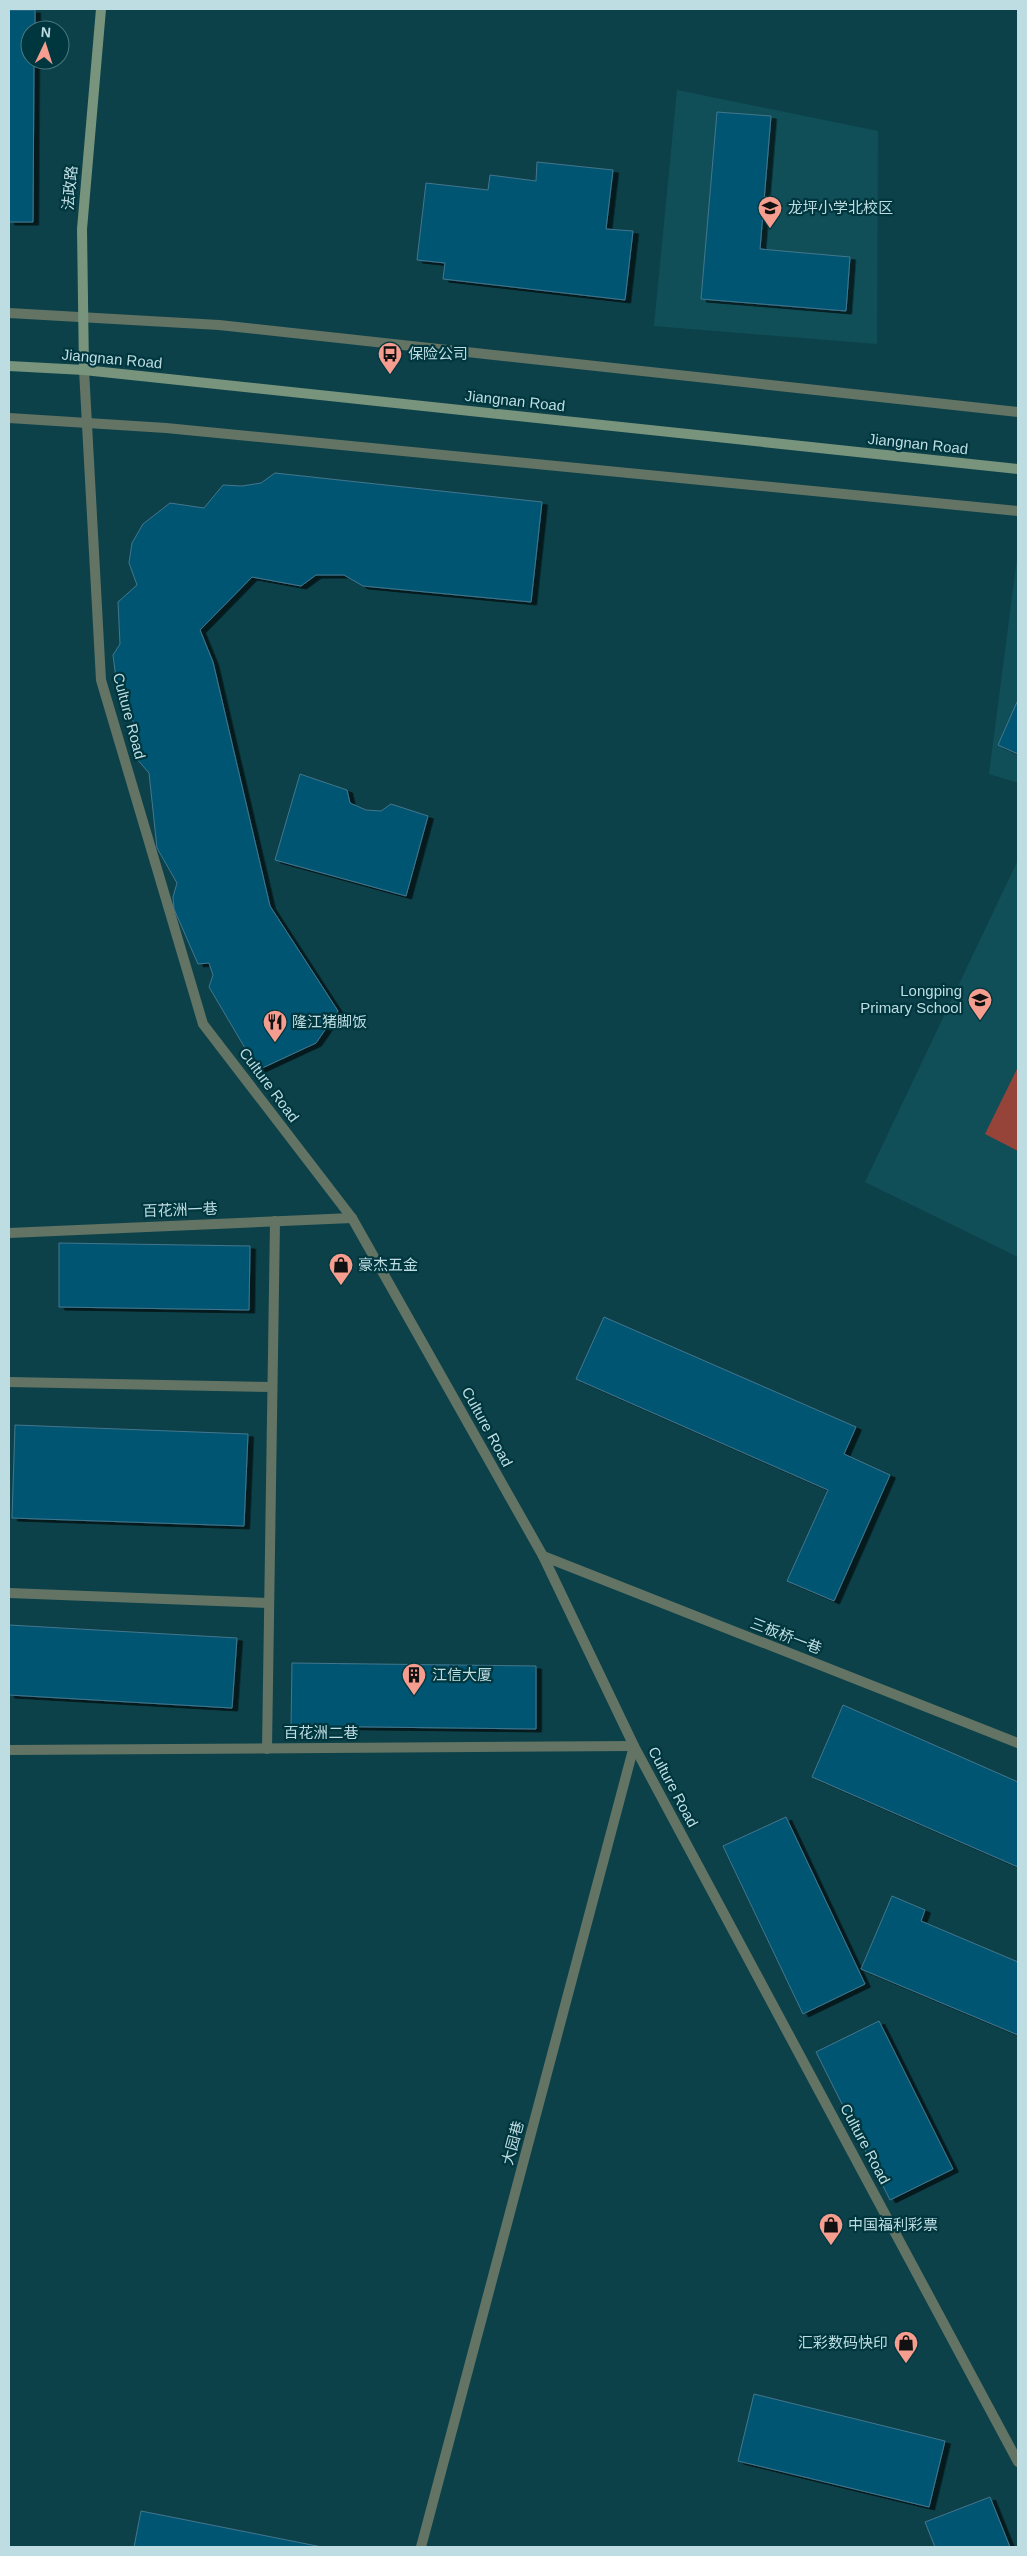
<svg xmlns="http://www.w3.org/2000/svg" width="1027" height="2556" font-family="Helvetica,'Noto Sans SC',sans-serif">
<style>
.built{fill:#114f58}
.pitch{fill:#964439}
.building{fill:#025572;stroke:#43768e;filter:url(#shadow)}
.lines{fill:none;stroke-linecap:round;stroke-linejoin:round}
.lane{stroke:#637465;stroke-width:10}
.street{stroke:#637465;stroke-width:10}
.secondary{stroke:#79947d;stroke-width:10}
.labels{text-anchor:middle;stroke-width:4.5;stroke-linejoin:round;paint-order:stroke}
.street-label{font-size:15px;fill:#bedde3;stroke:#00363e}
.poi-label{font-size:15px;fill:#bedde3;stroke:#00363e;text-anchor:start}
</style>
<defs>
<filter id="shadow"><feDropShadow dx="5.5" dy="3" stdDeviation="0" flood-color="#0009"/></filter>
</defs>
<rect width="100%" height="100%" fill="#0d4149"/>
<g class="built">
<polygon points="677,90 878,131 877,344 654,326"/>
<polygon points="1018,551 1018,783 989,774"/>
<polygon points="1018,860 1018,1257 865,1182"/>
</g>
<polygon class="pitch" points="1018,1067 1018,1151 985,1134"/>
<g class="building">
<polygon points="9,10 35,10 35,30 30,30 30,60 34,60 33,222 9,222"/>
<polygon points="717,112 771,116 760,249 850,257 846,311 701,299"/>
<polygon points="537,162 613,170 606,229 633,231 625,300 443,279 445,263 417,260 426,183 488,190 490,175 536,181"/>
<polygon points="275,473 542,502 531,602 363,586 344,575 316,575 301,586 252,577 200,630 213,662 270,906 338,1011 316,1043 258,1070 209,987 213,975 209,963 198,964 174,909 173,897 177,883 157,848 149,773 136,758 135,726 127,707 118,694 113,655 120,644 118,602 137,585 129,563 132,543 143,524 170,503 204,508 223,485 242,486 261,483"/>
<polygon points="1017,702 1018,702 1018,754 998,745"/>
<polygon points="300,774 347,790 350,803 366,810 381,811 391,804 428,816 406,896 275,860"/>
<polygon points="59,1243 250,1246 249,1310 59,1307"/>
<polygon points="604,1317 856,1427 844,1454 890,1475 834,1601 787,1581 828,1490 576,1379"/>
<polygon points="15,1425 248,1434 244,1526 12,1518"/>
<polygon points="9,1625 237,1638 232,1708 9,1695"/>
<polygon points="292,1663 536,1666 536,1729 291,1726"/>
<polygon points="843,1705 1018,1782 1018,1867 812,1777"/>
<polygon points="786,1817 865,1984 803,2014 723,1846"/>
<polygon points="892,1896 925,1910 921,1921 1018,1962 1018,2035 861,1969"/>
<polygon points="879,2021 953,2169 890,2200 816,2052"/>
<polygon points="754,2394 945,2441 929,2507 738,2461"/>
<polygon points="990,2497 1010,2547 935,2547 925,2522"/>
<polygon points="141,2511 322,2547 134,2547"/>
</g>
<g class="lines">
<g class="lane">
<polyline points="9,1233 352,1218"/>
<polyline points="543,1556 1018,1743"/>
<polyline points="9,1750 634,1746"/>
</g>
<g class="street">
<polyline points="9,313 219,325 1018,412"/>
<polyline points="84,370 101,680 203,1024 352,1218 543,1556 634,1746 1018,2462"/>
<polyline points="9,418 166,428 1018,511"/>
<polyline points="9,1382 272,1387"/>
<polyline points="9,1593 269,1603"/>
<polyline points="267,1749 275,1221"/>
<polyline points="421,2547 634,1746"/>
</g>
<g class="secondary">
<polyline points="9,366 84,370 1018,469"/>
<polyline points="84,370 82,229 101,9"/>
</g>
</g>
<defs>
<symbol id="school-pin" viewBox="-11 -11 22 30"><path d="M0 17L-7.5 6A9.5 9.5 0 1 1 7.5 6Z" fill="#f59d8e" stroke="#00363e"/><path d="M0-5L7-2L0 1L-7-2ZM-4 1L0 2.5L4 1V4Q0 6-4 4Z" fill="#111"/></symbol>
<symbol id="bus-pin" viewBox="-11 -11 22 30"><path d="M0 17L-7.5 6A9.5 9.5 0 1 1 7.5 6Z" fill="#f59d8e" stroke="#00363e"/><path d="M-5-6H5V4H4V6H2V4H-2V6H-4V4H-5ZM-3.5-4V0h7V-4ZM-3.5 1.2v1.5H-2V1.2ZM2 1.2v1.5H3.5V1.2Z" fill="#111"/></symbol>
<symbol id="restaurant-pin" viewBox="-11 -11 22 30"><path d="M0 17L-7.5 6A9.5 9.5 0 1 1 7.5 6Z" fill="#f59d8e" stroke="#00363e"/><path d="M-5-6h1v4h1v-4h1v4h1v-4h1v5L-1.5 .5V6h-2V.5L-5-1ZM5-6V6H3V1.5H1.5Q1.5-4 5-6Z" fill="#111"/></symbol>
<symbol id="shop-pin" viewBox="-11 -11 22 30"><path d="M0 17L-7.5 6A9.5 9.5 0 1 1 7.5 6Z" fill="#f59d8e" stroke="#00363e"/><path d="M-5-2.5h2.3a2.7 3.5 0 0 1 5.4 0H5L5.5 6h-11ZM-1.5-2.5h3a1.5 2.3 0 0 0-3 0Z" fill="#111"/></symbol>
<symbol id="building-pin" viewBox="-11 -11 22 30"><path d="M0 17L-7.5 6A9.5 9.5 0 1 1 7.5 6Z" fill="#f59d8e" stroke="#00363e"/><path d="M-4-6H4V6H1V3H-1V6H-4ZM-2.5-4.3h1.7v1.8h-1.7ZM.8-4.3h1.7v1.8H.8ZM-2.5-1h1.7V.8h-1.7ZM.8-1h1.7V.8H.8Z" fill="#111"/></symbol>
</defs>
<g fill-rule="evenodd">
<use href="#school-pin" x="756" y="194" width="28" height="38"/>
<use href="#bus-pin" x="376" y="340" width="28" height="38"/>
<use href="#school-pin" x="966" y="986" width="28" height="38"/>
<use href="#restaurant-pin" x="261" y="1008" width="28" height="38"/>
<use href="#shop-pin" x="327" y="1251" width="28" height="38"/>
<use href="#building-pin" x="400" y="1661" width="28" height="38"/>
<use href="#shop-pin" x="817" y="2211" width="28" height="38"/>
<use href="#shop-pin" x="892" y="2329" width="28" height="38"/>
</g>
<g class="labels">
<g class="street-label">
<text transform="translate(70 188) rotate(-85)" y="5">法政路</text>
<text transform="translate(112 359) rotate(5)" y="5">Jiangnan Road</text>
<text transform="translate(515 401) rotate(6)" y="5">Jiangnan Road</text>
<text transform="translate(918 444) rotate(6)" y="5">Jiangnan Road</text>
<text transform="translate(129 716) rotate(75)" y="5">Culture Road</text>
<text transform="translate(269 1085) rotate(53)" y="5">Culture Road</text>
<text transform="translate(180 1210) rotate(-2)" y="5">百花洲一巷</text>
<text transform="translate(487 1427) rotate(61)" y="5">Culture Road</text>
<text transform="translate(786 1636) rotate(21)" y="5">三板桥一巷</text>
<text x="321" y="1738">百花洲二巷</text>
<text transform="translate(673 1787) rotate(62)" y="5">Culture Road</text>
<text transform="translate(513 2143) rotate(-75)" y="5">大园巷</text>
<text transform="translate(865 2144) rotate(62)" y="5">Culture Road</text>
</g>
<g class="poi-label">
<text x="788" y="213">龙坪小学北校区</text>
<text x="408" y="359">保险公司</text>
<text x="962" y="996" text-anchor="end">Longping<tspan x="962" dy="17">Primary School</tspan></text>
<text x="292" y="1027">隆江猪脚饭</text>
<text x="358" y="1270">豪杰五金</text>
<text x="432" y="1680">江信大厦</text>
<text x="848" y="2230">中国福利彩票</text>
<text x="888" y="2348" text-anchor="end">汇彩数码快印</text>
</g>
</g>
<rect width="1027" height="2556" fill="none" stroke="#bedde3" stroke-width="20"/>
<g transform="translate(45 45) rotate(4)"><circle r="24" fill="#00363e" stroke="#4c7980"/>
<path d="M0-4L9 19L0 12L-9 19Z" fill="#f59d8e"/>
<text y="-8" font-size="14" font-weight="bold" text-anchor="middle" fill="#bedde3">N</text>
</g>
</svg>
